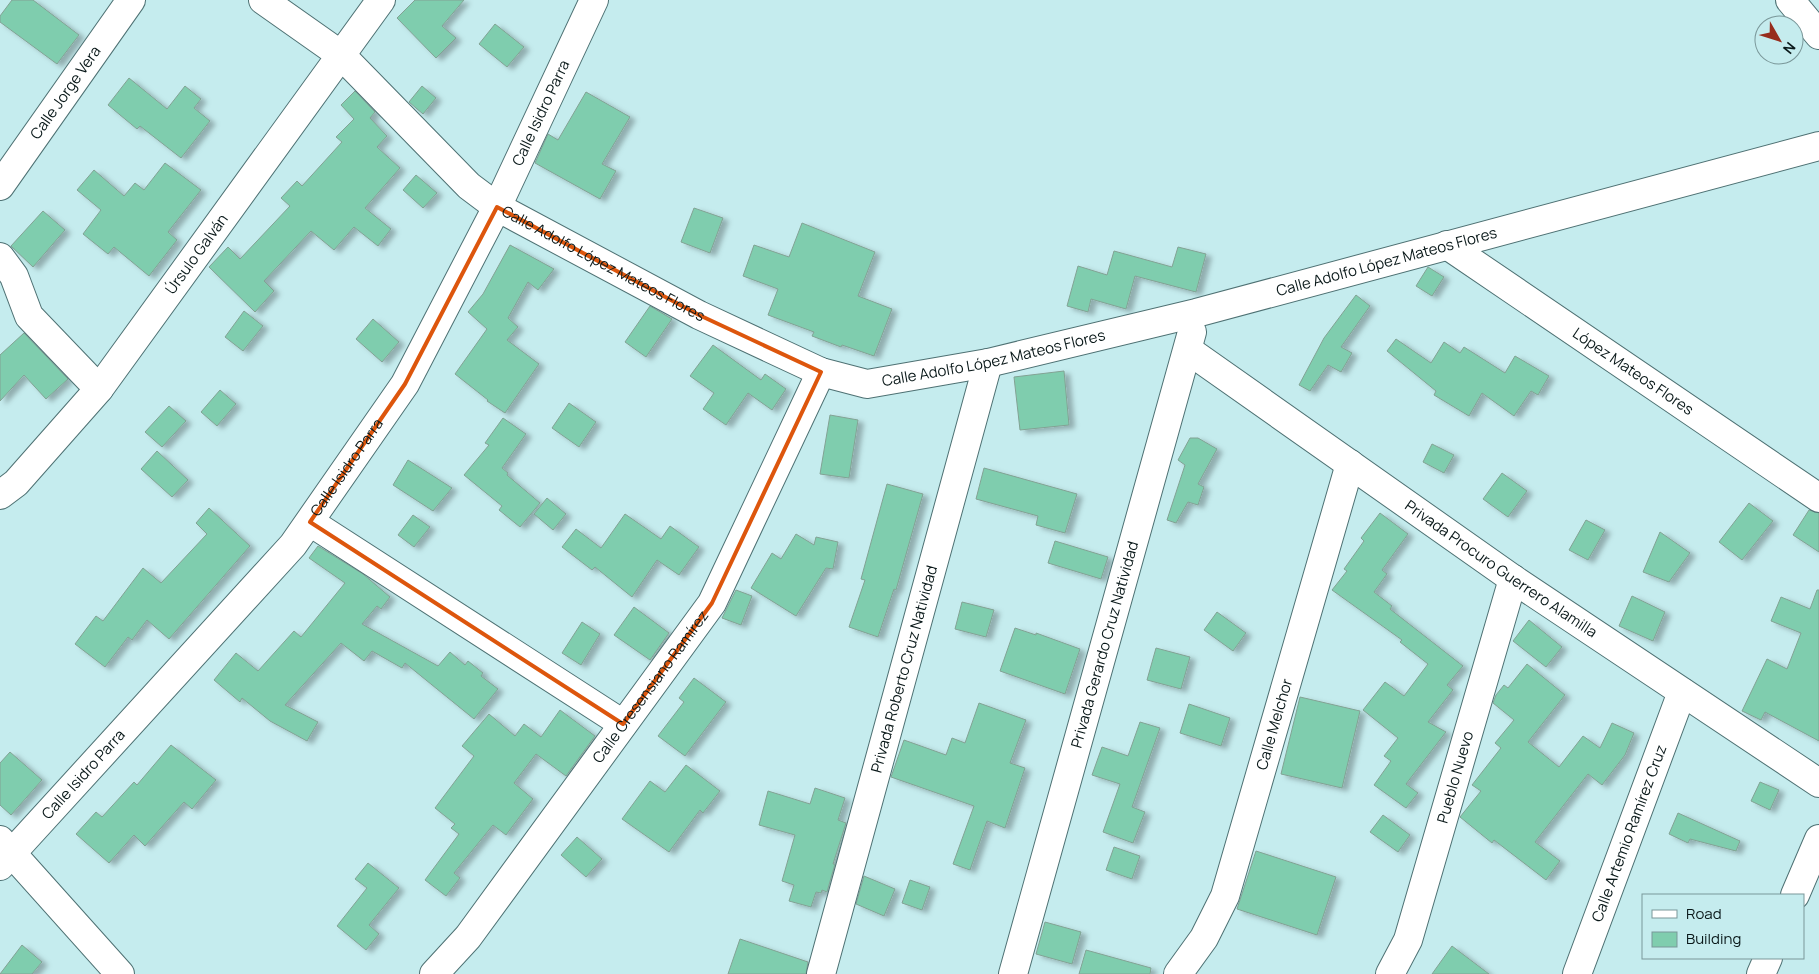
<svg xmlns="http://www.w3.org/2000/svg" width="1819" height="974" font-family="Manrope,sans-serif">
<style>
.building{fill:#7fcdae;stroke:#82a294;filter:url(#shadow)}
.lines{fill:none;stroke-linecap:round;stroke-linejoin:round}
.street-casing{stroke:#4e7173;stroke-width:30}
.secondary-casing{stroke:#4e7173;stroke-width:30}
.street{stroke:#fff;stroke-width:28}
.secondary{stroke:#fff;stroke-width:28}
.marked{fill:none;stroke:#dd560d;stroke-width:4;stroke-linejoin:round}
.labels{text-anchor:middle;stroke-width:4;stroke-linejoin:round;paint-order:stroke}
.street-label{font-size:15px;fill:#091819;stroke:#c5ecee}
</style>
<defs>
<filter id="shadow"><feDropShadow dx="5.5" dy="3" stdDeviation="2.5" flood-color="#0004"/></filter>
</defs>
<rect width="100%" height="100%" fill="#c5ecee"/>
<g class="building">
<polygon points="12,0 33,0 79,35 57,64 0,22 0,16"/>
<polygon points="415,0 464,0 442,26 456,38 436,58 397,18"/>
<polygon points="495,24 524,47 507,67 479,44"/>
<polygon points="129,78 167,109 185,86 201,99 194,108 210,121 181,158 140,126 137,129 108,105"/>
<polygon points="422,86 436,98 423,114 409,102"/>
<polygon points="355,91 375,112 370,118 387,136 377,147 400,168 365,208 391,229 378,246 354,227 334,250 311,231 264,281 274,291 255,312 209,267 228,247 240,259 290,206 281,198 297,181 302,186 342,142 336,137 354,119 341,105"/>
<polygon points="586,92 630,117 602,164 616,171 600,199 535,163 548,134 558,140"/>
<polygon points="165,163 201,190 168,232 177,240 149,276 114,247 108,254 83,234 101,210 77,190 94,170 124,196 135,183 144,190"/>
<polygon points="416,175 437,193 423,208 403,190"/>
<polygon points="694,208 723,218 710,253 681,242"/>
<polygon points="43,211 65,230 33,267 11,246"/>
<polygon points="802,223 875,252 858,296 892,309 874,356 842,345 841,347 812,336 814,332 768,315 778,289 743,276 754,245 789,257"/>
<polygon points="510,245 554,269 538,290 528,282 508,318 518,327 507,340 539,364 505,413 487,401 488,400 455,374 487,329 468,312 483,294"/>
<polygon points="1178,247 1206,254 1196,292 1135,276 1126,309 1091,299 1088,312 1067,306 1078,266 1107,275 1114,251 1172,267"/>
<polygon points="1428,267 1444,277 1432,296 1416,286"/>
<polygon points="1356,295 1370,306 1341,347 1352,353 1341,372 1328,365 1310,391 1299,385 1324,338"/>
<polygon points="650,306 672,319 646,357 625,342"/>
<polygon points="244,311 263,326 243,351 225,337"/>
<polygon points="373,319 399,342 382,362 356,339"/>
<polygon points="24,333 68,379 46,399 24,375 0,401 0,355"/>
<polygon points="1396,339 1431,363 1444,342 1460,353 1464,347 1505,373 1515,356 1549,376 1538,395 1531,391 1514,416 1482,393 1469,416 1434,395 1436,391 1387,351"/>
<polygon points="713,345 761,380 765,374 786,389 772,410 748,393 726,425 703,409 714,393 690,376"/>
<polygon points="1064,371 1069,425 1020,430 1014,377"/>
<polygon points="220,390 236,404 217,426 201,412"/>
<polygon points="569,403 596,422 579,447 552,428"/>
<polygon points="169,406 186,421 162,447 145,432"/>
<polygon points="830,415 858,420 849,478 820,474"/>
<polygon points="503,418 526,434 502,468 508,473 507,475 540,503 520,527 499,510 502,506 464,475 489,445 485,443"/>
<polygon points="1190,438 1198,438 1217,449 1198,484 1204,487 1198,505 1188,502 1176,523 1167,520 1185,465 1178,460"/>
<polygon points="1432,444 1454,455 1444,473 1423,462"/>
<polygon points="157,451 188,480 172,497 141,469"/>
<polygon points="408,460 452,488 433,511 393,485"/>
<polygon points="984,468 1077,494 1065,533 1036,525 1038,516 976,499"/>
<polygon points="1502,473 1527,491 1508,517 1483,499"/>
<polygon points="887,484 923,494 896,590 894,589 878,637 849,627 865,580 861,579"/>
<polygon points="547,498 566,514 553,530 534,514"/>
<polygon points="1749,503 1773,521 1742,560 1719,542"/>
<polygon points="209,508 250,546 169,639 147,620 132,640 128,637 105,667 75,644 96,616 103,621 143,568 161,583 207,534 196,523"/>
<polygon points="1809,510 1819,513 1819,552 1793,535"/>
<polygon points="1380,513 1408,534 1382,570 1387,574 1374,592 1392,606 1390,609 1463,666 1447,685 1453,690 1428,722 1446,732 1406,784 1418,793 1406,808 1374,785 1391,761 1384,756 1398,738 1363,710 1385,682 1404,696 1428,664 1400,642 1402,640 1332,590 1347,571 1344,569 1364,541 1361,538"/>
<polygon points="625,514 661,539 670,526 699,547 679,575 657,560 632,597 595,567 592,570 562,547 576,529 601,548"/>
<polygon points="413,515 430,527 414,547 398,535"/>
<polygon points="1586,520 1605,530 1588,560 1569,550"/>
<polygon points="1660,532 1690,553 1669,582 1643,572"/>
<polygon points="796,534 814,545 816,537 838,542 833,569 826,568 796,616 751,588 772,553 781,559"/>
<polygon points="1055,541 1108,557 1101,579 1048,563"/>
<polygon points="318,546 363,574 390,597 381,609 377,606 362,624 438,666 450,652 465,665 468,661 483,673 481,676 498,689 474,719 405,663 402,668 372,651 364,661 341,643 285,705 318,722 307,741 270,721 242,698 240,702 214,680 236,653 258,671 294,631 301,637 345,583 309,558"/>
<polygon points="736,590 752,596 741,625 722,618"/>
<polygon points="1817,590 1819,590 1819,741 1765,712 1761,720 1742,711 1767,659 1787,669 1801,633 1771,621 1781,597 1810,609"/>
<polygon points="1632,596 1665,612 1653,641 1619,626"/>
<polygon points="962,602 994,610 986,637 955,629"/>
<polygon points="634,607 669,633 650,660 614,635"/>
<polygon points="1217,612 1246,633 1233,651 1204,630"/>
<polygon points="1529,620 1562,647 1546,667 1513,641"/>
<polygon points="582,622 600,634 581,665 562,653"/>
<polygon points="1015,628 1036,635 1036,633 1080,649 1065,694 1000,671"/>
<polygon points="1156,648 1190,657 1181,689 1147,680"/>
<polygon points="1527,664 1565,695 1528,742 1559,767 1583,736 1600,748 1612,723 1634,733 1625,755 1602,785 1588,774 1535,842 1560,861 1546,880 1494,840 1492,843 1460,817 1481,791 1472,785 1501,748 1495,743 1514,720 1493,703 1496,695 1504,685 1508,688"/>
<polygon points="694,678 726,702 685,756 658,736 684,702 679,698"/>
<polygon points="1300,697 1360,711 1342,788 1281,774"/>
<polygon points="979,703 1026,720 1010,763 1025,768 1005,828 987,821 970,870 953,864 974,806 891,777 904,740 946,755 952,738 965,743"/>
<polygon points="1189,704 1230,718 1221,746 1180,733"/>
<polygon points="560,710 595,736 566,776 536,754 514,783 533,799 506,835 493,825 454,873 460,878 446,896 425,880 459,834 451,828 455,824 435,808 474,756 462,746 489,714 515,736 524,724 541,737"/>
<polygon points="1140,722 1160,728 1132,807 1145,812 1133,843 1103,832 1120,784 1092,775 1102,747 1128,756"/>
<polygon points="171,745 216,780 192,809 184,802 145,846 134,835 109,863 76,834 96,812 102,817 134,782 137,785"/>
<polygon points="10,752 42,780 11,815 0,805 0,763"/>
<polygon points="686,765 720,791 703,813 700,810 669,852 622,819 650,781 665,792"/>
<polygon points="1760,782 1779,790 1770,810 1751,801"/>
<polygon points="815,788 845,798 838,820 846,823 833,864 835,864 827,892 822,890 821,893 816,892 811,907 789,901 794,885 782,881 795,835 759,825 768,791 810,804"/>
<polygon points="1678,813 1740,841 1736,851 1690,839 1688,843 1669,834"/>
<polygon points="1383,815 1410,835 1398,852 1370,832"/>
<polygon points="577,837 602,859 586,877 561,855"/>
<polygon points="1114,847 1140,856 1132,879 1106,870"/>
<polygon points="1256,851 1336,877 1317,935 1237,909"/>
<polygon points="368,863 399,888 369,925 379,934 366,950 337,926 367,888 355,879"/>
<polygon points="864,876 895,889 884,916 856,904"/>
<polygon points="910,880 930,887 922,910 902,903"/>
<polygon points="1045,922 1081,932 1072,964 1036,954"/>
<polygon points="740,939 808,962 806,974 728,974"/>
<polygon points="22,945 42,962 32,974 0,974"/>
<polygon points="1452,946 1489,974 1432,974"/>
<polygon points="1086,950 1151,968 1150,974 1079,974"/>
</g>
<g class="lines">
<defs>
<g id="street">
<path id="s1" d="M263 0 341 55 469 186 497 207 699 315 821 372 867 384 988 363 1196 313 1819 146"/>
<polyline points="1790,0 1819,35"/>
<path id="s2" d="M0 186 131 0"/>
<path id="s3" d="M1447 245 1819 498"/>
<polyline points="0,257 14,276 29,316 99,389"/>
<path id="s4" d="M1188 350 1513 579 1819 783"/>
<path id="s5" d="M0 495 16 483 99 389 381 0"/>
<polyline points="310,522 623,724"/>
<polyline points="0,840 120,974"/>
<polyline points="1795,895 1819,839"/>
<path id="s6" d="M434 974 468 937 712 603 821 372"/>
<path id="s7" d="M821 974 988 363"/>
<path id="s8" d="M1013 974 1192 332"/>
<path id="s9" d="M1178 974 1204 938 1225 896 1350 464"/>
<path id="s10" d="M1390 974 1408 940 1513 579"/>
<path id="s11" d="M1577 974 1682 692"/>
<polyline points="1761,974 1768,958"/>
</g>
<g id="secondary">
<path id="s12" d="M0 866 293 545 405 384 497 207 594 0"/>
</g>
</defs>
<use href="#street" class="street-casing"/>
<use href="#secondary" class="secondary-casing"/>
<use href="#street" class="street"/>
<use href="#secondary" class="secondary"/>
</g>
<path class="marked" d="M497 207 699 315 821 372 712 603 623 724 310 522 405 384Z"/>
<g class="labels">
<g class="street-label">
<text dy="5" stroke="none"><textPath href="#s2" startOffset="114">Calle Jorge Vera</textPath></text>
<text dy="5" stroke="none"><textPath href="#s12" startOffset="934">Calle Isidro Parra</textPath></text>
<text dy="5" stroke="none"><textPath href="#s5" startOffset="312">Úrsulo Galván</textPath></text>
<text dy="5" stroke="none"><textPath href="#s1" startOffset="1259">Calle Adolfo López Mateos Flores</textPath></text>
<text dy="5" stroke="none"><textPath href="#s1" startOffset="434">Calle Adolfo López Mateos Flores</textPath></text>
<text dy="5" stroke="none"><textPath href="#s1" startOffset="854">Calle Adolfo López Mateos Flores</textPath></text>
<text dy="5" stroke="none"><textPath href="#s3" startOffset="225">López Mateos Flores</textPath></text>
<text dy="5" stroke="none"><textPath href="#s12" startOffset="529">Calle Isidro Parra</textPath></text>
<text dy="5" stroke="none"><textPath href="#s4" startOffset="382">Privada Procuro Guerrero Alamilla</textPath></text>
<text dy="5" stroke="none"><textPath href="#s8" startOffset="342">Privada Gerardo Cruz Natividad</textPath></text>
<text dy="5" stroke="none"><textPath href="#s7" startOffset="316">Privada Roberto Cruz Natividad</textPath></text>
<text dy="5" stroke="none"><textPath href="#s6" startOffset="360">Calle Cresensiano Ramírez</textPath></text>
<text dy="5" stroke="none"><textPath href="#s9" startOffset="270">Calle Melchor</textPath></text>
<text dy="5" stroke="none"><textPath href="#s12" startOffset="124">Calle Isidro Parra</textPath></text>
<text dy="5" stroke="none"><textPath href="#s10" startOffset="208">Pueblo Nuevo</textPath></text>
<text dy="5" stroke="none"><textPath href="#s11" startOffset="150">Calle Artemio Ramírez Cruz</textPath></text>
</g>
</g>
<rect x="1642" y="894" width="162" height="65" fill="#c5ecee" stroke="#7a9799"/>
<rect x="1652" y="910" width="25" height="8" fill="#ffffff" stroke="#7a9799"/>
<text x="1686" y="919" font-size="15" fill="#091819">Road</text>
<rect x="1652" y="932" width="25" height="15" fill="#7fcdae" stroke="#7a9799"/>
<text x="1686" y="944" font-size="15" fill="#091819">Building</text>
<g transform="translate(1779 40) rotate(129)"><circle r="24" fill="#c5ecee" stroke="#7a9799"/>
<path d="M0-4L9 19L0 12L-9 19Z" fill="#972d1d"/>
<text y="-8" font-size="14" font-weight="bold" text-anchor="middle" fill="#091819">N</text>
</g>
</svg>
